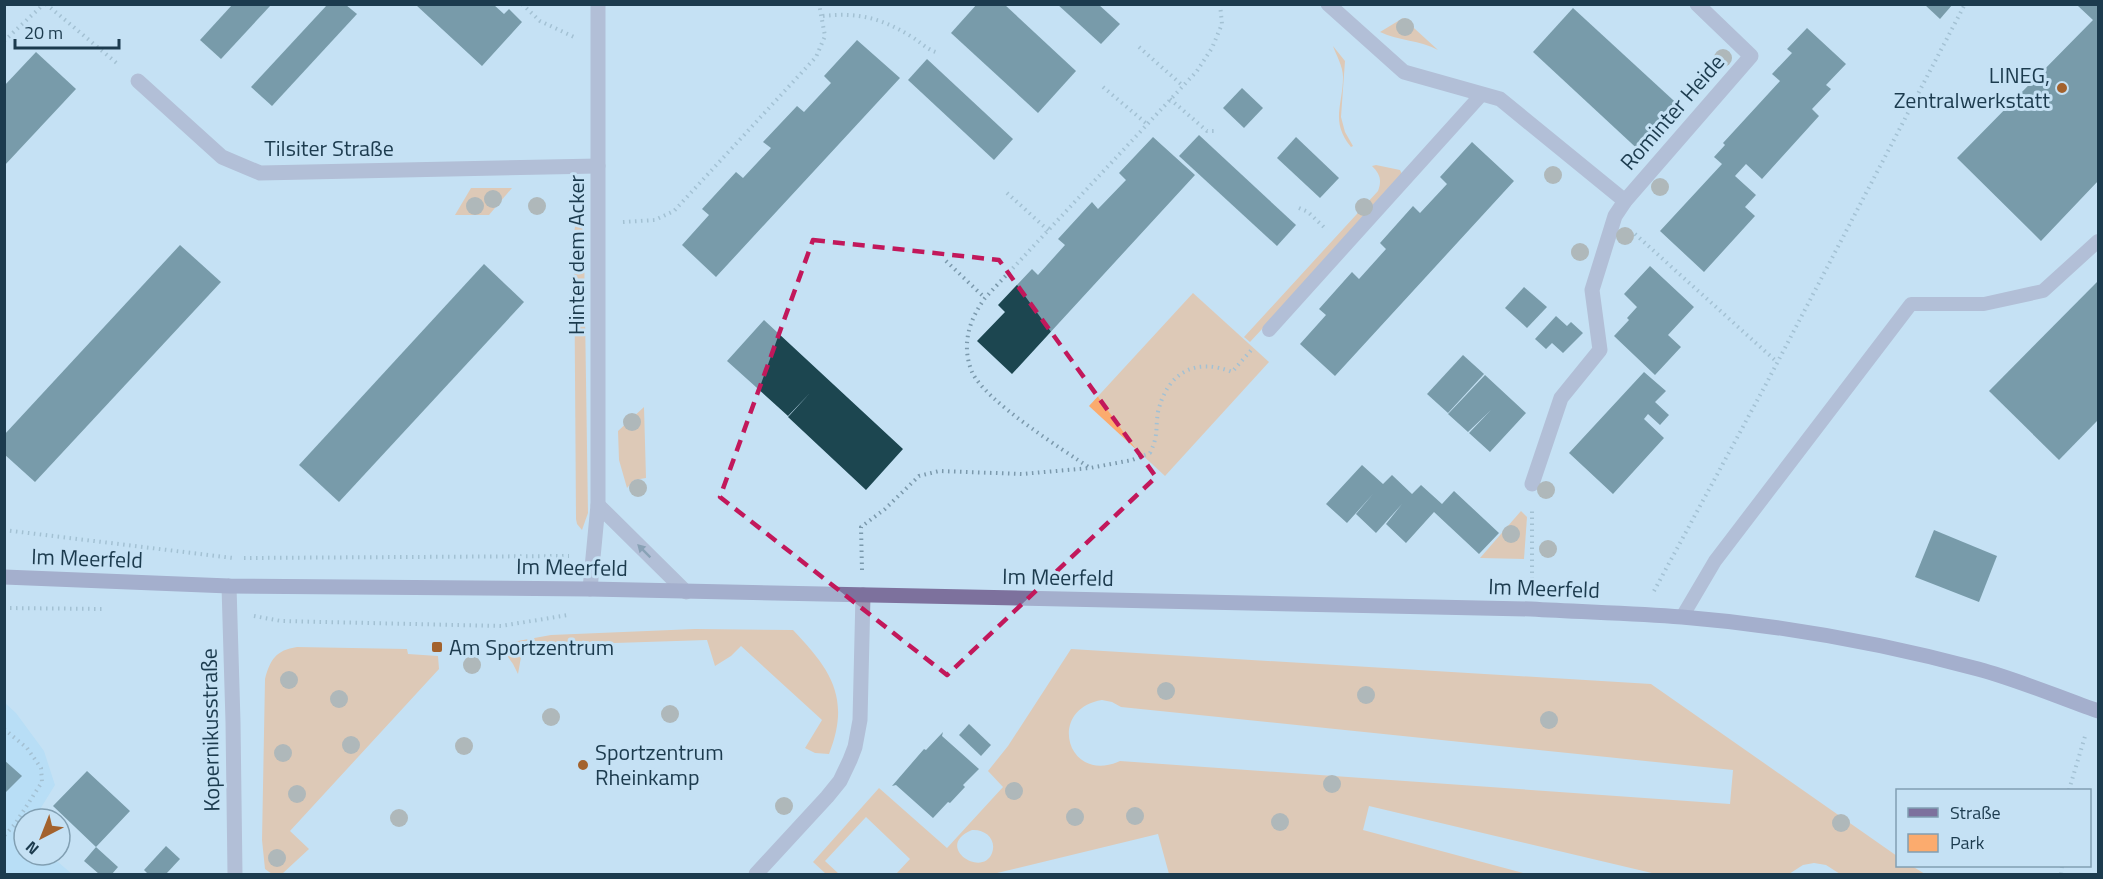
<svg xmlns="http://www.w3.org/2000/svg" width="2103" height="879" font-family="'Titillium Web',sans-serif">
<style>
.built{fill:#a9d9f8}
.green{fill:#fbab6e;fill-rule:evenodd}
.building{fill:#1c4650}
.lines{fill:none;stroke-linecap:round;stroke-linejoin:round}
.path{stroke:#7b99ac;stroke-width:4;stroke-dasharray:1.5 4.5;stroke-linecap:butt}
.lane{stroke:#9c95b3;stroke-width:14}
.street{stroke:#9c95b3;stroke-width:15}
.secondary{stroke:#7d719d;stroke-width:15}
.tree{fill:#958573}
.oneway{fill:#42566c}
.marked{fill:none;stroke:#c2185b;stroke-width:4.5;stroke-dasharray:12 8;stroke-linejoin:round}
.poi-dot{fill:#a3622d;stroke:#c5e1f4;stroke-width:2}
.labels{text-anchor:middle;stroke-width:6;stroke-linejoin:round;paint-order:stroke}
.poi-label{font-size:22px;fill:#1c3b4e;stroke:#c5e1f4;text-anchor:start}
.street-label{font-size:22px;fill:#1c3b4e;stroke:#c5e1f4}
</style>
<rect width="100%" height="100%" fill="#c5e1f4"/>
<polygon class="built" points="4,702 16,713 44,751 55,785 34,819 24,819 24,855 50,855 72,874 5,874"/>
<g class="green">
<path d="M1403 18 1438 50C1420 40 1399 41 1380 32Z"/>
<path d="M1333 46 1345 61 1341 117 1345 132 1353 146 1351 147C1330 121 1343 105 1343 77 1343 66 1336 55 1333 46Z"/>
<path d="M1376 165 1400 170 1403 176 1250 342 1244 337 1378 191C1382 180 1380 174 1372 166Z"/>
<polygon points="471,188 512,188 489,215 455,215"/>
<polygon points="582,223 584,246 588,513 582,530 577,524 576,519 574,234 575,226"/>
<polygon points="1193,293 1269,362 1165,476 1089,406"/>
<polygon points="644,407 646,478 634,480 627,488 619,460 618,431"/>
<polygon points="1521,511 1527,517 1524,559 1480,558"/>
<path d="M695 629 793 630C831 670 851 698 829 754L815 753 805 748 822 720 741 646 731 656 715 666 707 640 523 646 518 674 513 664 501 647 507 643 551 635Z"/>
<path d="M297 647 407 649 408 654 438 656 439 669 290 831 309 849 282 874H272L265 869 262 840 265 679C270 660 276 650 297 647Z"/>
<path d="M1071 649 1651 684 1897 856 1898 866H1912L1925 874H1840L1826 865 1814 863 1803 865 1789 874H1656L1369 806 1363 830 1527 874H1169L1158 834 993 874H896L910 859 866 817 825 861 839 874H826L813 862 879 788 947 848 1003 787 988 771 1008 746ZM1102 700 1112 702 1121 707 1733 770 1730 804 1120 761C1067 785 1046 709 1102 700ZM972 830C985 829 997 839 992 853 982 879 933 846 972 830Z"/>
</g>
<g class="building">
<polygon points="977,4 1004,4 1076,71 1038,113 951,33"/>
<polygon points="1057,4 1098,4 1120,24 1101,44"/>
<polygon points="1924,4 1953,4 1940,19"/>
<polygon points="2080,4 2098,4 2098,181 2041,241 1957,158 2093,20 2078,6"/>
<polygon points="232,5 271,5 221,59 200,40"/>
<polygon points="327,5 346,5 357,14 272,106 251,87"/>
<polygon points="416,5 494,5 504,14 509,9 522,22 482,66"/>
<polygon points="1573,8 1685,111 1644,155 1533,52"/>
<polygon points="1807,28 1846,64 1826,85 1831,89 1812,109 1819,116 1762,179 1746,164 1735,176 1756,195 1745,207 1755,216 1704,272 1660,231 1722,164 1714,157 1725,145 1723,143 1780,81 1772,74 1792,53 1787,49"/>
<polygon points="857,40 900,78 716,277 682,245 709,215 702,209 736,172 743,178 771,148 763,142 797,106 804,112 831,83 824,76"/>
<polygon points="36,52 76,89 4,166 4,86"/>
<polygon points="927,59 1013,139 994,160 908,80"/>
<polygon points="1242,88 1263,108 1244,128 1223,108"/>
<polygon points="1199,135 1296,225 1277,246 1179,156"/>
<polygon points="1153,137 1195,175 1012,374 977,341 1005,312 998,305 1032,269 1038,275 1065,245 1058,239 1092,202 1098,209 1126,180 1119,173"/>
<polygon points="1296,137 1339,178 1320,198 1277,158"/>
<polygon points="1472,142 1514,181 1335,376 1300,344 1326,315 1319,309 1352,272 1359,279 1386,249 1380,243 1413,206 1420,213 1447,184 1440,177"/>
<polygon points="180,245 221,282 35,482 4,454 4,435"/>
<polygon points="484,264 524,302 339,502 299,465"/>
<polygon points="1650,266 1694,307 1668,335 1681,347 1655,375 1614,336 1629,320 1627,318 1637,307 1624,294"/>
<polygon points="2098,281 2098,420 2059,460 1989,391"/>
<polygon points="1524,287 1547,307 1527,328 1505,308"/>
<polygon points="1556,316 1567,326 1571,322 1583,333 1563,353 1552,343 1546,349 1535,339"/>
<polygon points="764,320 903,449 866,490 788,417 810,393 788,416 727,361"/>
<polygon points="1463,355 1484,374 1448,413 1427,394"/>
<polygon points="1644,372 1666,391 1655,402 1669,415 1660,425 1648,414 1644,419 1664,438 1613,494 1569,453"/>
<polygon points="1485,375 1526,413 1490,452 1469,433 1491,410 1468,432 1448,414"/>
<polygon points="1362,465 1383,484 1392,475 1412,494 1421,485 1442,504 1454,491 1499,533 1479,554 1434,512 1406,543 1386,524 1402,504 1376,533 1356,514 1373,494 1347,523 1326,504"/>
<polygon points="1934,530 1997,556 1979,602 1915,577"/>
<polygon points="969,724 991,745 981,756 959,735"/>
<polygon points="943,732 942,736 979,769 963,785 965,787 950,803 948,802 933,818 896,785 892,786 924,749 926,750"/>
<polygon points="4,760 22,776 4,794"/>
<polygon points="87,771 130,811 96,847 118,867 112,874 99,874 84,861 96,847 53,806"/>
<polygon points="166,846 180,859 166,874 148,874 144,870"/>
</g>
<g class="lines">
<g class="path">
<polyline points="46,4 119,65"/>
<polyline points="522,4 540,21 574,37"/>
<path d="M1220 4 1222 24 1212 48 1197 71 985 298C969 320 961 345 972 372 985 401 1062 449 1090 468L1132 460 1150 453C1159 434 1155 430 1158 412 1167 373 1195 357 1232 372L1253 348"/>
<path d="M823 16C857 12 882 18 912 37 922 43 927 50 939 53"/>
<polyline points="4,41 44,4"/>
<polyline points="1139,47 1183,86"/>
<polyline points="1103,87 1147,124"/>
<polyline points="1170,99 1207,131 1214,131"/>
<polyline points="1007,193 1049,231"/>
<polyline points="1299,208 1308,212 1327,230"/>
<polyline points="623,222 655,220 674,211 816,57 825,36 819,4"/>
<polyline points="1635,234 1777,362"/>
<polyline points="946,261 985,298"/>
<polyline points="4,530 233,558"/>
<polyline points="244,558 569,556"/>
<polyline points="862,570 861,527 885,509 919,476 939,471 1022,474 1090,468"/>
<polyline points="1532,585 1532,508"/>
<polyline points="1654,591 1765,386 1965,4"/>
<polyline points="4,608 103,609"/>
<polyline points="254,616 281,621 501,626 568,615"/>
<polyline points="4,729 27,748 41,768 42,782 15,824 4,836"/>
<polyline points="2069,790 2086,733"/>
<polyline points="2061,874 2062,866"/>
</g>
<g class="lane">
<polyline points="1269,330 1482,94"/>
<polyline points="1682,617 1715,561 1911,304 1984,304 2043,291 2098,241"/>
</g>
<g class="street">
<polyline points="1328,4 1404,72 1500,99 1625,201"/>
<polyline points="138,81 222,157 260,173 598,166"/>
<polyline points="1532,484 1561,398 1600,350 1592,290 1615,216 1625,201 1751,56 1697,4"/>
<polyline points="598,505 686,592"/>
<polyline points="229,586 233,722 235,874"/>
<polyline points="590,589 598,505 598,4"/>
<polyline points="756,874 827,797 840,781 850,760 855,747 860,720 863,595"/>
</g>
<path class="secondary" d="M4 577 229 586 590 589 1531 609C1581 612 1632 613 1682 617 1781 625 1881 643 1978 669 2019 680 2058 697 2098 711"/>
</g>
<g class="tree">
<circle cx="1405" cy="27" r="9"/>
<circle cx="1723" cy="58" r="9"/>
<circle cx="1553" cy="175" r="9"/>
<circle cx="1660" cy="187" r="9"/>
<circle cx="493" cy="199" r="9"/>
<circle cx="475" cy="206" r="9"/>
<circle cx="537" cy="206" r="9"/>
<circle cx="1364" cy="207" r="9"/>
<circle cx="1625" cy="236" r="9"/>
<circle cx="1580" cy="252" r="9"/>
<circle cx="632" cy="422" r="9"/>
<circle cx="638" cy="488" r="9"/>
<circle cx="1546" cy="490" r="9"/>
<circle cx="1511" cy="534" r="9"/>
<circle cx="1548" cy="549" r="9"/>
<circle cx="472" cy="665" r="9"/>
<circle cx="289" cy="680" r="9"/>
<circle cx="1166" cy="691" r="9"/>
<circle cx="1366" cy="695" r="9"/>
<circle cx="339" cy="699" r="9"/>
<circle cx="670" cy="714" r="9"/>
<circle cx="551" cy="717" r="9"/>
<circle cx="1549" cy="720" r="9"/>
<circle cx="351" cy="745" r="9"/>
<circle cx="464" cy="746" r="9"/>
<circle cx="283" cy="753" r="9"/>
<circle cx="1332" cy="784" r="9"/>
<circle cx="1014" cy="791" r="9"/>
<circle cx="297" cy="794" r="9"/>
<circle cx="784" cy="806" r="9"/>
<circle cx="1135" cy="816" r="9"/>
<circle cx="1075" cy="817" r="9"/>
<circle cx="399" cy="818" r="9"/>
<circle cx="1280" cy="822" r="9"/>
<circle cx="1841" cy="823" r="9"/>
<circle cx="277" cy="858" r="9"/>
</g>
<defs><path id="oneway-solid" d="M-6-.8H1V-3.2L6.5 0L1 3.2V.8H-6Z" transform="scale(1.5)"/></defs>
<use class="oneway" href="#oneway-solid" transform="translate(644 551) rotate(-135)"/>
<path d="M0 0H2103V879H0ZM813 240 999 260 1156 477 947 675 720 497Z" fill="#c5e1f4" fill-opacity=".55" fill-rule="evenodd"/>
<path class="marked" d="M813 240 999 260 1156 477 947 675 720 497Z"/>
<g class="poi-dot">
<circle cx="2062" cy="88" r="6"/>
<rect x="431" y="641" width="12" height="12" rx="3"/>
<circle cx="583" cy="765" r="6"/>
</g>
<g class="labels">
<g class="poi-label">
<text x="2050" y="83" text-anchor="end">LINEG,<tspan x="2050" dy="25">Zentralwerkstatt</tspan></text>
<text x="449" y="655">Am Sportzentrum</text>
<text x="595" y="760">Sportzentrum<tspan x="595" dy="25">Rheinkamp</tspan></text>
</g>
<g class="street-label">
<text transform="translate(1672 112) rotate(-49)" y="8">Rominter Heide</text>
<text x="329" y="156">Tilsiter Straße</text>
<text transform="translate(576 255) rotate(-90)" y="8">Hinter dem Acker</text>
<text transform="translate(87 558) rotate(2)" y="8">Im Meerfeld</text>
<text transform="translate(572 567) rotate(1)" y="8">Im Meerfeld</text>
<text transform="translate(1058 577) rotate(1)" y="8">Im Meerfeld</text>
<text transform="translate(1544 588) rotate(2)" y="8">Im Meerfeld</text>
<text transform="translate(210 730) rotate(-91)" y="8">Kopernikusstraße</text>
</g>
</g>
<rect width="2103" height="879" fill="none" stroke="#1c3b4e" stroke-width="12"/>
<rect x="1896" y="789" width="195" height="78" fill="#c5e1f4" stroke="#819fb2" stroke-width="1.5"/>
<rect x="1908" y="808" width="30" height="9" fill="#7d719d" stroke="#819fb2" stroke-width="1.5"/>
<text x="1950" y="819" font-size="18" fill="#1c3b4e">Straße</text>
<rect x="1908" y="834" width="30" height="18" fill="#fbab6e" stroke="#819fb2" stroke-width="1.5"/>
<text x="1950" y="849" font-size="18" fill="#1c3b4e">Park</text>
<g transform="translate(42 837) rotate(222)"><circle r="28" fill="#c5e1f4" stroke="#819fb2" stroke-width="1.5"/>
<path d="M0-4.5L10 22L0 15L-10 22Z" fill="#a3622d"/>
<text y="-9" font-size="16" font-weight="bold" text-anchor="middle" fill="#1c3b4e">N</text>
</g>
<path d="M15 39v9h104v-9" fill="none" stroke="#1c3b4e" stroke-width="3"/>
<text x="24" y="39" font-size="18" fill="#1c3b4e" stroke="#c5e1f4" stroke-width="4.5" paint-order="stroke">20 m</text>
</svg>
